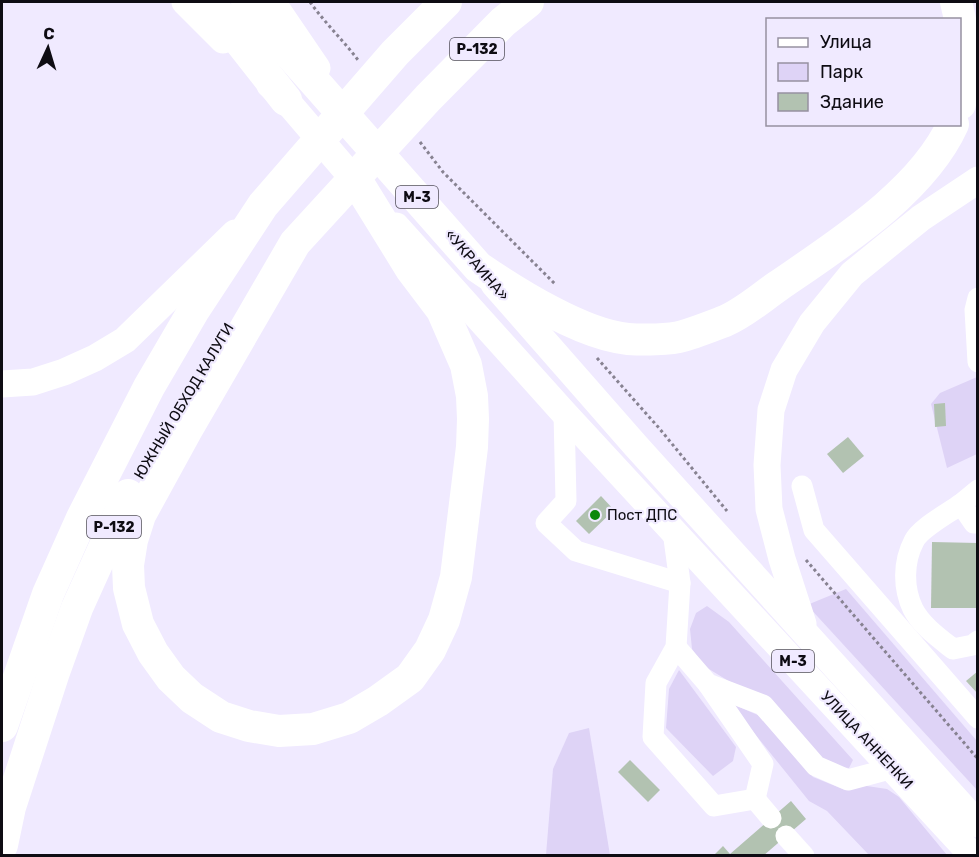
<svg xmlns="http://www.w3.org/2000/svg" width="979" height="857" font-family="Rubik,sans-serif">
<style>
.green{fill:#ded3f6}
.building{fill:#b2c2b1}
.lines{fill:none;stroke-linecap:round;stroke-linejoin:round}
.path{stroke:#878291;stroke-width:3;stroke-dasharray:3 3;stroke-linecap:butt}
.minor{stroke:#fff;stroke-width:21}
.major{stroke:#fff;stroke-width:27}
.highway{stroke:#fff;stroke-width:32}
.poi-dot{fill:#0d880b;stroke:#f0eaff;stroke-width:2}
.labels{text-anchor:middle;stroke-width:4.5;stroke-linejoin:round;paint-order:stroke}
.shield{fill:#f0eaff;stroke:#524f5a;stroke-width:1.5}
.shield-label{font-size:14px;font-weight:bold;fill:#0e0c13}
.street-label{font-size:15px;fill:#0e0c13;stroke:#f0eaff}
.poi-label{font-size:15px;fill:#0e0c13;stroke:#f0eaff;text-anchor:start}
</style>
<rect width="100%" height="100%" fill="#f0eaff"/>
<g class="green">
<polygon points="977,377 977,454 947,468 931,404 940,393"/>
<polygon points="846,589 977,741 977,790 807,605"/>
<polygon points="707,606 729,622 853,760 849,768 825,766 763,702 704,666 692,649 690,629 696,613"/>
<polygon points="679,670 736,747 733,761 713,776 666,728 669,689"/>
<polygon points="730,703 760,716 813,777 845,790 860,785 887,789 899,797 947,855 869,855 827,811 809,801"/>
<polygon points="589,728 610,855 546,855 553,769 569,733"/>
</g>
<g class="building">
<polygon points="945,403 946,426 935,427 934,404"/>
<polygon points="848,437 864,456 843,473 827,454"/>
<polygon points="601,496 614,510 589,534 576,521"/>
<polygon points="932,542 978,543 978,608 931,608"/>
<polygon points="978,671 978,694 966,681"/>
<polygon points="630,760 660,790 648,802 618,772"/>
<polygon points="791,801 806,819 763,856 713,856 723,846 730,854"/>
</g>
<g class="lines">
<g class="path">
<path d="M310 2C325 23 343 40 358 60"/>
<polyline points="420,142 443,172 556,285"/>
<polyline points="597,358 659,428 727,511"/>
<polyline points="806,560 978,759"/>
</g>
<g class="minor">
<polyline points="978,298 975,310 978,362"/>
<polyline points="564,413 566,501 546,523 576,551 680,583"/>
<polyline points="802,486 814,530 978,718"/>
<polyline points="961,504 978,490"/>
<path d="M978 523H974L961 504C949 513 920 528 914 541 903 562 903 588 913 609 921 625 939 638 953 649L973 645 978 641"/>
<polyline points="673,531 680,583 676,647 656,683 653,737 714,806 755,799"/>
<polyline points="676,647 708,684 763,705 816,766 848,780 893,768"/>
<polyline points="708,684 763,764 755,799"/>
<polyline points="755,799 771,818"/>
<polyline points="786,836 804,856"/>
</g>
<g class="major">
<polyline points="185,2 223,40"/>
<polyline points="272,2 317,68"/>
<polyline points="270,85 286,100 368,196"/>
<polyline points="396,226 564,413 973,856"/>
<polyline points="494,284 636,446 978,824"/>
<polyline points="2,384 33,382 64,372 95,358 125,340 235,233"/>
<polyline points="803,624 782,559 769,509 767,465 771,410 784,370 812,323 852,274 921,218 978,180"/>
</g>
<g class="highway">
<polyline points="209,2 286,100"/>
<path d="M247 2 282 45 478 267C516 293 583 335 628 339 642 340 670 340 683 336 697 332 712 326 725 321 744 313 762 297 778 286 839 244 922 192 953 124"/>
<path d="M956 2C965 35 966 70 960 104"/>
<polyline points="361,188 411,269 442,310 466,365 472,396 473,419 472,447 456,577 444,620 430,650 410,678 378,701 349,718 313,729 279,731 249,726 221,717 192,698 171,678 153,653 138,624 129,588 128,565 132,540 140,515 186,431 295,243 428,98 503,22 528,2"/>
<polyline points="2,726 48,594 82,518 149,387 194,310 263,205 395,53 446,2"/>
<polyline points="2,845 10,807 54,672 77,608 128,495"/>
</g>
</g>
<circle class="poi-dot" cx="595" cy="515" r="6"/>
<g class="labels">
<g class="shield">
<rect x="450" y="38" width="54" height="22" rx="4.5"/>
<rect x="396" y="186" width="42" height="22" rx="4.5"/>
<rect x="87" y="516" width="54" height="22" rx="4.5"/>
<rect x="772" y="650" width="42" height="22" rx="4.5"/>
</g>
<g class="shield-label">
<text x="477" y="54">Р-132</text>
<text x="417" y="202">М-3</text>
<text x="114" y="532">Р-132</text>
<text x="793" y="666">М-3</text>
</g>
<g class="street-label">
<text transform="translate(477 265) rotate(49)" y="5">«УКРАИНА»</text>
<text transform="translate(184 401) rotate(-59)" y="5">ЮЖНЫЙ ОБХОД КАЛУГИ</text>
<text transform="translate(867 740) rotate(47)" y="5">УЛИЦА АННЕНКИ</text>
</g>
<g class="poi-label">
<text x="607" y="520">Пост ДПС</text>
</g>
</g>
<rect width="979" height="857" fill="none" stroke="#0e0c13" stroke-width="6"/>
<rect x="766" y="18" width="195" height="108" fill="#f0eaff" stroke="#9691a1" stroke-width="1.5"/>
<rect x="778" y="38" width="30" height="9" fill="#ffffff" stroke="#9691a1" stroke-width="1.5"/>
<text x="820" y="48" font-size="18" fill="#0e0c13">Улица</text>
<rect x="778" y="63" width="30" height="18" fill="#ded3f6" stroke="#9691a1" stroke-width="1.5"/>
<text x="820" y="78" font-size="18" fill="#0e0c13">Парк</text>
<rect x="778" y="93" width="30" height="18" fill="#b2c2b1" stroke="#9691a1" stroke-width="1.5"/>
<text x="820" y="108" font-size="18" fill="#0e0c13">Здание</text>
<g transform="translate(48 48) rotate(4)" stroke="#f0eaff" stroke-width="4.5" paint-order="stroke">
<path d="M0-4.5L10 22L0 15L-10 22Z" fill="#0e0c13"/>
<text y="-9" font-size="16" font-weight="bold" text-anchor="middle" fill="#0e0c13">С</text>
</g>
</svg>
